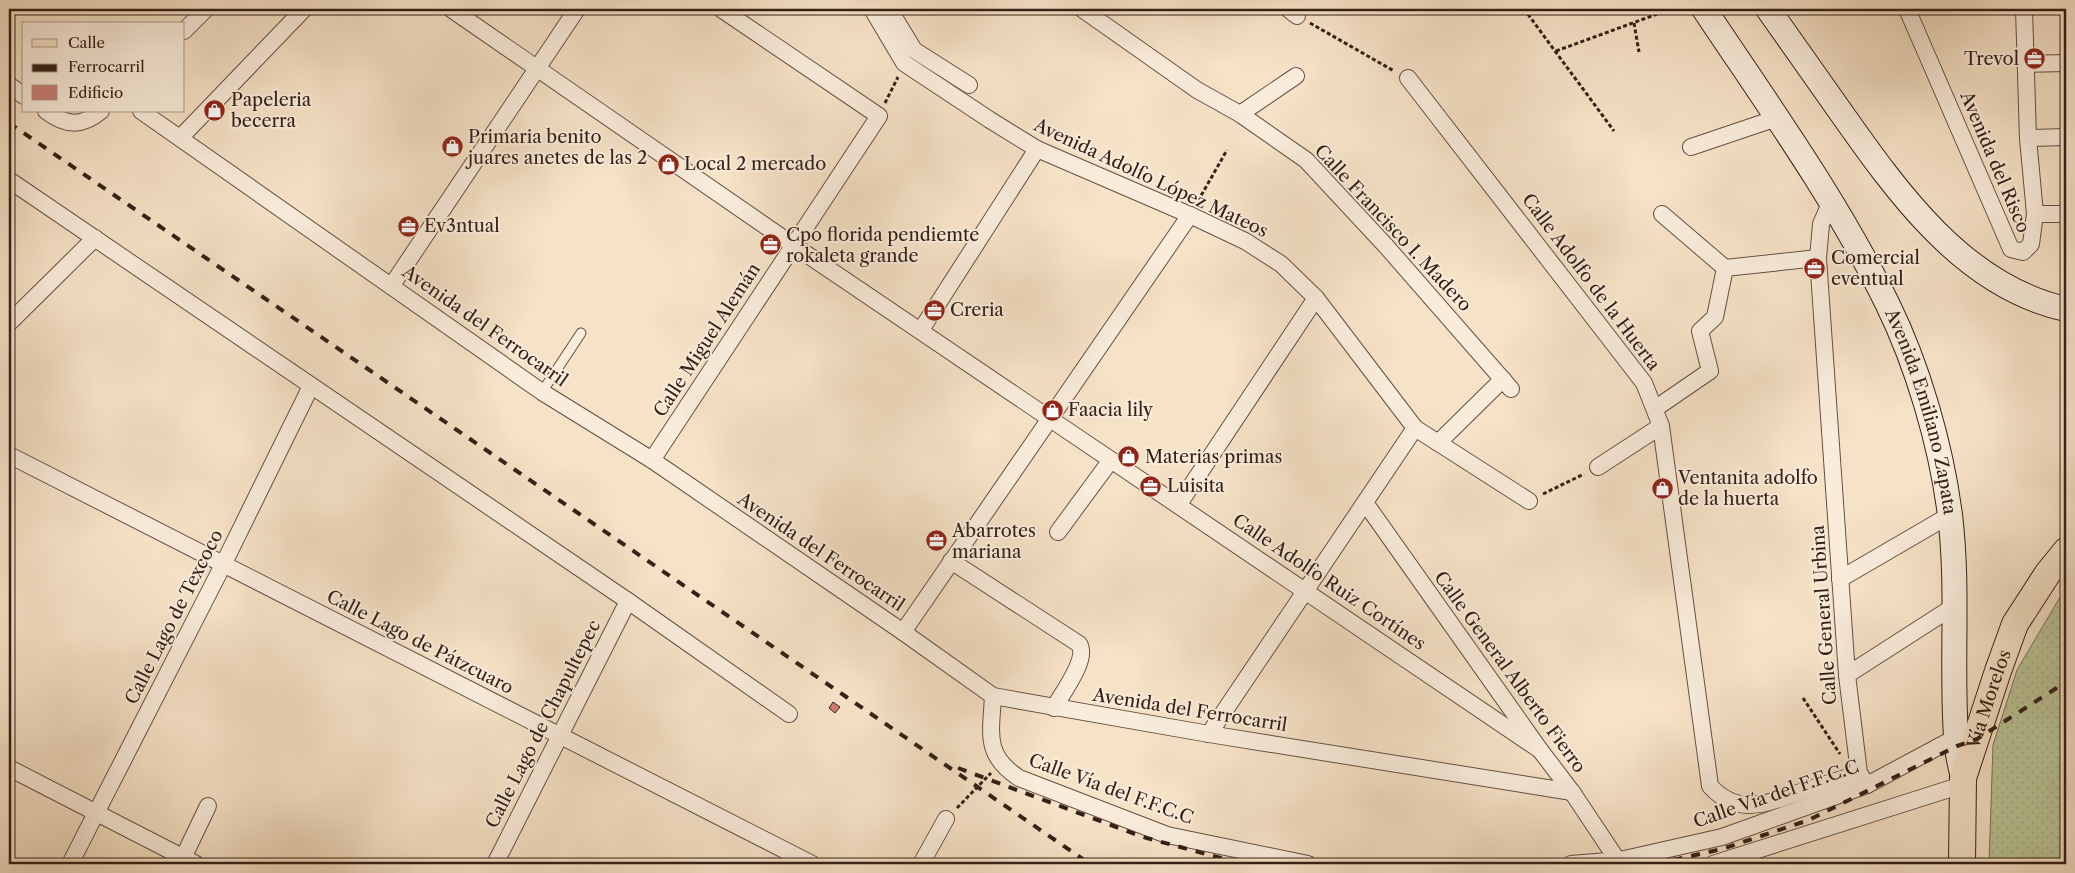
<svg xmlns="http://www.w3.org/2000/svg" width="2075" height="873" font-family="'Libre Caslon Text',serif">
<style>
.grass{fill:url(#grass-dots);stroke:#777257}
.building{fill:#ca7d75;stroke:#342017}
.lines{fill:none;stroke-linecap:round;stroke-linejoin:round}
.lane-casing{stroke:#645043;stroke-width:11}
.street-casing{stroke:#645043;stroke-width:18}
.secondary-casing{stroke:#342017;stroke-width:26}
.primary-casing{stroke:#342017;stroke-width:28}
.path{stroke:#342017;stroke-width:3;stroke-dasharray:4 2.5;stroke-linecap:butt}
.lane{stroke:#f9ecdb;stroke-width:9}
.street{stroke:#f9ecdb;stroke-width:16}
.secondary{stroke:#f9ecdb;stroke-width:24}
.primary{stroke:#f6e2c7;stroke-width:26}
.rail{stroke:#342017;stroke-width:4;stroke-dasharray:9 9;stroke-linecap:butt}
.labels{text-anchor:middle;stroke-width:4;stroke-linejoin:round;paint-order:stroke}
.poi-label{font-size:18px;fill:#342017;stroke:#f9ecdb;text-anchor:start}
.street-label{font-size:18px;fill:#342017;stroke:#f9ecdb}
</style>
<defs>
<pattern id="grass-dots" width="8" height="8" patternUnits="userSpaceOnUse" patternTransform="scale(1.25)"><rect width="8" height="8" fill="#bac497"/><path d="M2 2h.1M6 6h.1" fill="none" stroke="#a0a881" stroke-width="1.8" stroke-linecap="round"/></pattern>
</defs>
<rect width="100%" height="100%" fill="#f6e2c7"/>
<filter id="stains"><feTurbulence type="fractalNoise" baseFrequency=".004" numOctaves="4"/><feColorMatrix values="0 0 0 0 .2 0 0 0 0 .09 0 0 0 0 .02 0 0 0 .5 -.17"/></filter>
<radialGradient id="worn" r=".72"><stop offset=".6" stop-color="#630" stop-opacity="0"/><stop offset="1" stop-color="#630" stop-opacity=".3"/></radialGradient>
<polygon class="grass" points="2066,587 2066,864 1989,864 1993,745 2017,670"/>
<polygon class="building" points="833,702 840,707 835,713 829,708"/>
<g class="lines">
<defs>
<polyline id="lane" points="542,392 581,333"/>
<g id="street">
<polyline points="451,9 793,245 1540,750"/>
<polyline points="872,9 904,63 990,120 1037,149 1190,215 1245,241 1281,264 1316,298 1415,428 1529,501"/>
<polyline points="889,9 914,50 969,85"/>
<polyline points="1082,9 1197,90 1240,114 1306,160 1386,246 1511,389"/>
<polyline points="1288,9 1297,16"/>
<polyline points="1907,9 2011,249 2023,252 2031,244 2035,214 2028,138 2024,9"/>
<polyline points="184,31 206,9"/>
<polyline points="2025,64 2066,63"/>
<path d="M1408 78 1644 383 1661 426 1710 786C1740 819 1771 801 1807 790 1824 784 1842 780 1859 773"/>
<polyline points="9,85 24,96"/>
<path d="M46 111C65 125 81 128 101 111"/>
<polyline points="141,111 542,392 652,460 903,632 993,696 1209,734 1572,792"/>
<polyline points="1240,114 1296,76"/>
<polyline points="180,138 304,9"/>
<polyline points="2028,138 2066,137"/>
<polyline points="1691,147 1777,118"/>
<polyline points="9,180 628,601 789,714"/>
<polyline points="1831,201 1821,224 1818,258 1847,675 1859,773 1867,785"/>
<polyline points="1662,214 1725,268"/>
<polyline points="2035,214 2066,214"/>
<polyline points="1725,268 1818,258"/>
<polyline points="392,285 577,9"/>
<polyline points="9,323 95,238"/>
<polyline points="921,330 1037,149"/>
<polyline points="1656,408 1710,371 1700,331 1715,317 1725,268"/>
<polyline points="1438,443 1503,379"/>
<polyline points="9,455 812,864"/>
<polyline points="652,460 879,116 721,9"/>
<polyline points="1598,467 1661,426"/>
<polyline points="1179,504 1316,298"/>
<polyline points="1366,504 1540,750 1572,792 1620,864"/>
<polyline points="1058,532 1111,460"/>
<path d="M951 561 1079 644C1089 659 1062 693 1054 708"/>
<polyline points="1840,579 1950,515"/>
<polyline points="903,632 1190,215"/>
<polyline points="1847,675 1956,605"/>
<path d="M993 696C991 734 984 755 1019 778L1167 835 1308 864"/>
<polyline points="1209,734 1415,428"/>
<polyline points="9,768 196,864"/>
<polyline points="183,858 208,806"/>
<polyline points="70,864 224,563 311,386"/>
<polyline points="495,864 628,601"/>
<polyline points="921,864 946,819"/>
<polyline points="1571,864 1620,860 1722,837 1867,785 1964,733"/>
<polyline points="1713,864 1962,785"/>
</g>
<g id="secondary">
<path id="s1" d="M1704 9C1768 105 1836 199 1887 303 1918 366 1941 445 1950 515 1959 589 1951 663 1956 736 1956 750 1960 764 1963 778"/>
<path d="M1768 9C1792 43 1816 77 1840 111 1897 192 1964 287 2066 309"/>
</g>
<g id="primary">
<path id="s2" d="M1962 864 1963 778 1998 671 2015 624 2048 573 2066 551"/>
</g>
</defs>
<use href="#lane" class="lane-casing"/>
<use href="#street" class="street-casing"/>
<use href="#secondary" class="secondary-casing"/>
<use href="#primary" class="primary-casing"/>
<g class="path">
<polyline points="1524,9 1614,131"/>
<polyline points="1310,23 1394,71"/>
<polyline points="1634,23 1639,52"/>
<polyline points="1556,51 1671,9"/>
<polyline points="885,103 898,77"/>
<polyline points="1198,201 1227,150"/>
<polyline points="1543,494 1584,474"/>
<polyline points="1803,698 1840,754"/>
<polyline points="957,808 991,773"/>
</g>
<use href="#lane" class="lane"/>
<use href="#street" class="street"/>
<use href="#secondary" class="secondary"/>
<use href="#primary" class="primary"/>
<g class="rail">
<polyline points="9,123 1090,864"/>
<polyline points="958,768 1143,837 1243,864"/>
<polyline points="1656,864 1722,849 1809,820 1957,746 1977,739 2066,682"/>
</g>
</g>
<defs>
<symbol id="office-disc" viewBox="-11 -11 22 22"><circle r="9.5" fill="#8f2418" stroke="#f9ecdb"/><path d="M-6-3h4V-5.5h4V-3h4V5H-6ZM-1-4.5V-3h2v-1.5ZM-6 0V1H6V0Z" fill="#fff"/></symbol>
<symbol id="shop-disc" viewBox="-11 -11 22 22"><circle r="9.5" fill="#8f2418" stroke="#f9ecdb"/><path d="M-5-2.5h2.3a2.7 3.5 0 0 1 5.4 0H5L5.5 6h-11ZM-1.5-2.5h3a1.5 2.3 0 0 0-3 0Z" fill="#fff"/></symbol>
</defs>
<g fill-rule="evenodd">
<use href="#office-disc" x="2022" y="46" width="25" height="25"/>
<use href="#shop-disc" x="202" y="98" width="25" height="25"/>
<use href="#shop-disc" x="440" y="134" width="25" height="25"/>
<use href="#shop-disc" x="656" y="152" width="25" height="25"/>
<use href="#office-disc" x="396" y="214" width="25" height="25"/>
<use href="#office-disc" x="758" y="232" width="25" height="25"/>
<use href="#office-disc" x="1802" y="256" width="25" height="25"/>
<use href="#office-disc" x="922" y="298" width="25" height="25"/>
<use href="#shop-disc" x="1040" y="398" width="25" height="25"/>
<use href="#shop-disc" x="1116" y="444" width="25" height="25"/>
<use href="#office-disc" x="1138" y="474" width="25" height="25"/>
<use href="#shop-disc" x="1650" y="476" width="25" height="25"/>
<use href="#office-disc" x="924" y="528" width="25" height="25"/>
</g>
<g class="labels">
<g class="poi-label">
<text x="2019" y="65" text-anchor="end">Trevol</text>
<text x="231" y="106">Papeleria<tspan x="231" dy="21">becerra</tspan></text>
<text x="468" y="143">Primaria benito<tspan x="468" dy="21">juares anetes de las 2</tspan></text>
<text x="684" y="170">Local 2 mercado</text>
<text x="424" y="232">Ev3ntual</text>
<text x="786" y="241">Cpo florida pendiemte<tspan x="786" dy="21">rokaleta grande</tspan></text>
<text x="1831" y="264">Comercial<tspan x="1831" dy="21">eventual</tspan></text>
<text x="950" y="316">Creria</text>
<text x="1068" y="416">Faacia lily</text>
<text x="1145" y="463">Materias primas</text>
<text x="1678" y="484">Ventanita adolfo<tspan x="1678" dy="21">de la huerta</tspan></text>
<text x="1167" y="492">Luisita</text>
<text x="952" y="537">Abarrotes<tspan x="952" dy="21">mariana</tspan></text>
</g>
<g class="street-label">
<text transform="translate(1995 162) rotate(67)" y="6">Avenida del Risco</text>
<text transform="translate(1151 178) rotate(25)" y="6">Avenida Adolfo López Mateos</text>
<text transform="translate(1393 228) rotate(47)" y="6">Calle Francisco I. Madero</text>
<text transform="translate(1591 282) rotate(53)" y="6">Calle Adolfo de la Huerta</text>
<text transform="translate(485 326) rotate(35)" y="6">Avenida del Ferrocarril</text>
<text transform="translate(707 340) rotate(-57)" y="6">Calle Miguel Alemán</text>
<text dy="6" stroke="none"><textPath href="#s1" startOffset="461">Avenida Emiliano Zapata</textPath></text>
<text transform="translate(821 552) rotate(34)" y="6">Avenida del Ferrocarril</text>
<text transform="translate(1329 582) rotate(34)" y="6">Calle Adolfo Ruiz Cortínes</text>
<text transform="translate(1824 615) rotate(-94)" y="6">Calle General Urbina</text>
<text transform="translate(174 617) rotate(-63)" y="6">Calle Lago de Texcoco</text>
<text transform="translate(420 642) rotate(27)" y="6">Calle Lago de Pátzcuaro</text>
<text transform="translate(1510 672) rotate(54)" y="6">Calle General Alberto Fierro</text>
<text dy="6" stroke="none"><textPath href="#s2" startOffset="169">Vía Morelos</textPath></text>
<text transform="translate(1190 710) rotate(9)" y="6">Avenida del Ferrocarril</text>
<text transform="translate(543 724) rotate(-63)" y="6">Calle Lago de Chapultepec</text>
<text transform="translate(1111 789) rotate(20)" y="6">Calle Vía del F.F.C.C</text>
<text transform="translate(1776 794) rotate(-19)" y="6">Calle Vía del F.F.C.C</text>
</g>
</g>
<rect width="2075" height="873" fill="none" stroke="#f6e2c7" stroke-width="30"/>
<rect x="10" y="10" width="2055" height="853" fill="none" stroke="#342017" stroke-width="2.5"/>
<rect x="15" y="15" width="2045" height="843" fill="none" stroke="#342017"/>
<rect x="22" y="22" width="162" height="90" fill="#f9ecdb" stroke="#aa9a8d"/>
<rect x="32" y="39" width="25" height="8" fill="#f6e2c7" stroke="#aa9a8d"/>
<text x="68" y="48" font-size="15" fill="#342017">Calle</text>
<rect x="32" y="64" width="25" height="8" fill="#342017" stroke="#aa9a8d"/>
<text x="68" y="72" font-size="15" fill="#342017">Ferrocarril</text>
<rect x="32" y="85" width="25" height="15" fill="#ca7d75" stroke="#aa9a8d"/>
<text x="68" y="98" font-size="15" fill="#342017">Edificio</text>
<rect width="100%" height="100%" filter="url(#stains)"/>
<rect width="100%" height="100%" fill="url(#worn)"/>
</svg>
